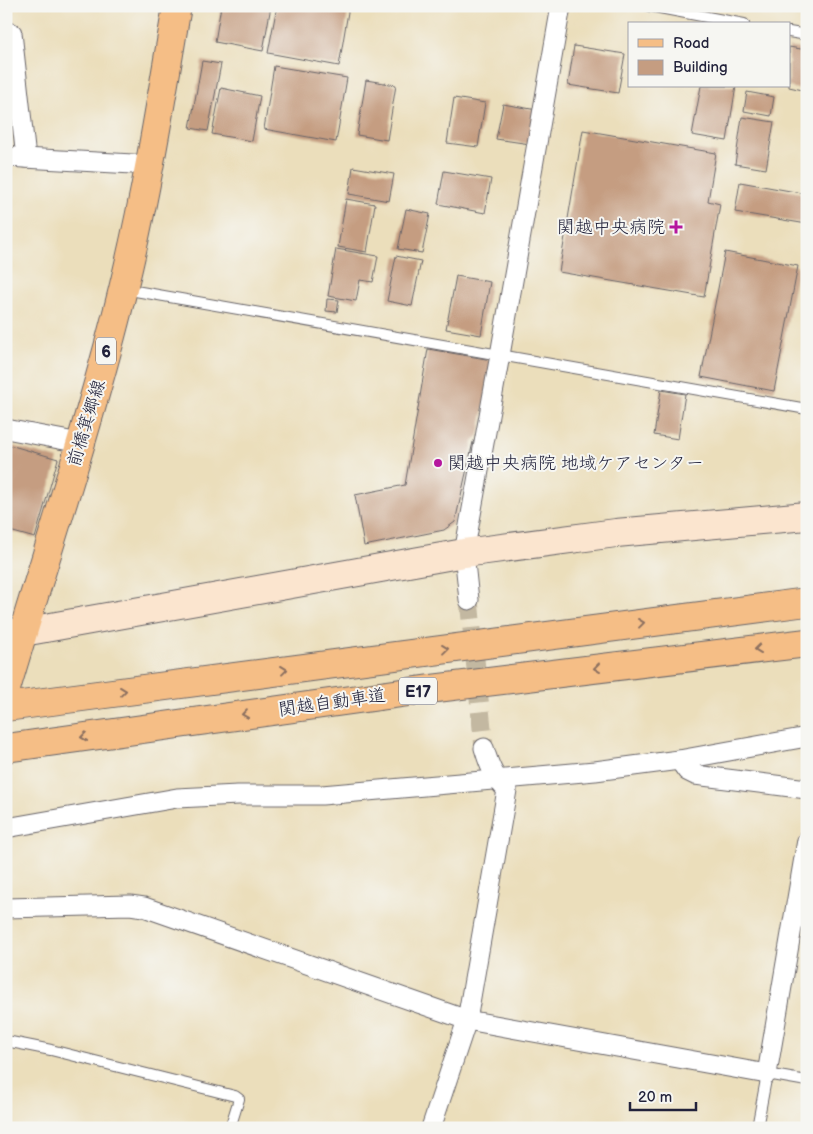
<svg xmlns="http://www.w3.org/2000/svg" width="813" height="1134" font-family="'Balsamiq Sans','Klee One',sans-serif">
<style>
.building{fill:#c59d81}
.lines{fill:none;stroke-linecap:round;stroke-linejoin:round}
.street-tunnel{stroke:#c3b8a1;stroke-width:19;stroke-dasharray:19 9;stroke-linecap:butt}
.lane-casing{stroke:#686468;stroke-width:12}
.street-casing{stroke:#686468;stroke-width:21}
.secondary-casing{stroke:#686468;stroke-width:30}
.primary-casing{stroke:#686468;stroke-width:30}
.highway-casing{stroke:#686468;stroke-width:30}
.lane{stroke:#fff;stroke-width:10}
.street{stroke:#fff;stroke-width:19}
.secondary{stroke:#fbe5cf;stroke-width:28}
.primary{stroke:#f5be86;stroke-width:28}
.highway{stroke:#f5be86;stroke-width:28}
.oneway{stroke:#8c7060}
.poi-dot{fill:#b5179e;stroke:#f6f6f2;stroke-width:2}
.labels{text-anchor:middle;stroke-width:4;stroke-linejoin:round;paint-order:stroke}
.shield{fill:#f6f6f2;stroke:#626272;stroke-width:1}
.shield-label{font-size:16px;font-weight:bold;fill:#22223b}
.poi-label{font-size:18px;fill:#22223b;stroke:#f6f6f2;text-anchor:end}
.street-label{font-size:18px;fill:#22223b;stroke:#f6f6f2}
</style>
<rect width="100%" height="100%" fill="#f6f6f2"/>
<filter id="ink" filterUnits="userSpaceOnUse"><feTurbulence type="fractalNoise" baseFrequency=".02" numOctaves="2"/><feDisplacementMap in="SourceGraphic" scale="10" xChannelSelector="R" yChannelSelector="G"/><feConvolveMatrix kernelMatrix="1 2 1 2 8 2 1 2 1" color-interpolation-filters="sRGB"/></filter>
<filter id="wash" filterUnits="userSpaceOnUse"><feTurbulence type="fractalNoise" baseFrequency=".0096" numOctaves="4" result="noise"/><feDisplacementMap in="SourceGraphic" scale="20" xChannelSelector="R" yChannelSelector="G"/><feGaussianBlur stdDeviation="1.12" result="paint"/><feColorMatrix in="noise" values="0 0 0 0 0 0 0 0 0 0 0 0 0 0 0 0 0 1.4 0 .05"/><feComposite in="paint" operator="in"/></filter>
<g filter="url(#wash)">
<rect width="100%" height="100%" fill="#ebdebb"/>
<g id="blocks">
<g class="building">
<polygon points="221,6 271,6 263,51 215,42"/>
<polygon points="277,6 349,6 339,66 268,53"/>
<polygon points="574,46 625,54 618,93 568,85"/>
<polygon points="789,47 807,50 807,91 789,87"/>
<polygon points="202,61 221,64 208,131 190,128"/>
<polygon points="274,66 347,78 336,142 264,129"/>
<polygon points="366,80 396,85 387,140 357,135"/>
<polygon points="701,86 736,86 727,141 692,135"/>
<polygon points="221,88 260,96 252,141 212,134"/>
<polygon points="747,92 774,97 771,116 744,111"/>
<polygon points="454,98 485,103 478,147 447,143"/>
<polygon points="503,104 537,110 530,144 496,139"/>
<polygon points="742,117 774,122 766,169 735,164"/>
<polygon points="583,130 716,153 708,201 720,204 704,297 559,272"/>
<polygon points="353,167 394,174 389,201 349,194"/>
<polygon points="444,171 491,179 485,213 438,204"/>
<polygon points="740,182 807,194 807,224 735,212"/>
<polygon points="346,199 375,204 367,252 338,247"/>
<polygon points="406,209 430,214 422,253 398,249"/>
<polygon points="336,249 378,256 373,282 360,280 356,301 328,296"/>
<polygon points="725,252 798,266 774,391 701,377"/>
<polygon points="396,256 421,261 412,306 387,301"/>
<polygon points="456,276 490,282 481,335 446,329"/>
<polygon points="327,299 339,300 337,312 326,311"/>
<polygon points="428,349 492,360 479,435 473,442 455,522 444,530 364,546 355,495 405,485"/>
<polygon points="661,390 685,394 678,439 654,435"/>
<polygon points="6,444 58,459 35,538 6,530"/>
</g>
</g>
</g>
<g filter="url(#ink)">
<use href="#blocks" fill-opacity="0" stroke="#686468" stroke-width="1"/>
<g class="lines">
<polyline class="street-tunnel" points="469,600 484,748"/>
<defs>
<g id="lane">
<polyline points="649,6 744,24"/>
<polyline points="789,32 807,35"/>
<polyline points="124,289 807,409"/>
<polyline points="6,1041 51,1050 235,1096 239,1099 230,1128"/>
<polyline points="757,1128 767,1074 807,1081"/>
</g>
<g id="street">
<polyline points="12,33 26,158"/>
<polyline points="6,157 151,165"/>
<polyline points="6,429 80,443"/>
<polyline points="469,600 464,553 500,355 561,6"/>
<polyline points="679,760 687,771 695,775 807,789"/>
<polyline points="6,828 177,798 238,795 322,795 595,771 679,760 807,737"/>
<polyline points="6,908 130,905 144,907 467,1020 767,1074 807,840"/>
<path d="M431 1128 467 1020 507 790C494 778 489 765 484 748"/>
</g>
<polyline id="secondary" points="23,632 464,553 616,533 807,516"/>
<path id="primary" d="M6 689C45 556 90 424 123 289 146 196 161 101 177 6"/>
<g id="highway">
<polyline points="6,707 807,602"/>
<polyline points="6,748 430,689 807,643"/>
</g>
</defs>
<use href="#lane" class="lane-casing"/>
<use href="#street" class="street-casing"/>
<use href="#secondary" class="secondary-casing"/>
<use href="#primary" class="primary-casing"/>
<use href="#highway" class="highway-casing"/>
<use href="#lane" class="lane"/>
<use href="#street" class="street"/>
<use href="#secondary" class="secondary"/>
<use href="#primary" class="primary"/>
<use href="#highway" class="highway"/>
</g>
<defs><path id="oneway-chevron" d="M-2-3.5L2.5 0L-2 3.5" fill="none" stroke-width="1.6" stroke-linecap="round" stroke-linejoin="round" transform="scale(1.25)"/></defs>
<g class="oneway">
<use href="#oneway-chevron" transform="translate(641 623) rotate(-7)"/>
<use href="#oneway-chevron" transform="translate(445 649) rotate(-7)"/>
<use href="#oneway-chevron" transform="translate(758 649) rotate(173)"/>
<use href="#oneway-chevron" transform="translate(597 668) rotate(173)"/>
<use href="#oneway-chevron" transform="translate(284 670) rotate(-7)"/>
<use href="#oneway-chevron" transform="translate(123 691) rotate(-7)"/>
<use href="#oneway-chevron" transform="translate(245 714) rotate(172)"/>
<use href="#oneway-chevron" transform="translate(84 737) rotate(172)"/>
</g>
</g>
<g class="poi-dot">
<path d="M673.5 219.5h5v5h5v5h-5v5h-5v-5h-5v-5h5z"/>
<circle cx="438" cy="463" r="5"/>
</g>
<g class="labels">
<g class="shield">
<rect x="96" y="337.5" width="20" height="27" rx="4"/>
<rect x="399" y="677.5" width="38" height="27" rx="4"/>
</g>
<g class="shield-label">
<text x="106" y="357">6</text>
<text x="418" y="697">E17</text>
</g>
<g class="poi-label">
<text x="665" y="233">関越中央病院</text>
<text x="448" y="469" text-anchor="start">関越中央病院 地域ケアセンター</text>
</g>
<g class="street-label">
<text transform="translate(86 423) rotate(-73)" y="6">前橋箕郷線</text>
<text transform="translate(332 702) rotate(-8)" y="6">関越自動車道</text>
</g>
</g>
<rect width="813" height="1134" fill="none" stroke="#f6f6f2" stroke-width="25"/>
<rect x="628" y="22" width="162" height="65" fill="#f6f6f2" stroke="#a1a1a9"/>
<rect x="638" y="39" width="25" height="8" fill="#f5be86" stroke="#a1a1a9"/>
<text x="673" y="48" font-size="15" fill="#22223b">Road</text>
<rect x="638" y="60" width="25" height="15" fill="#c59d81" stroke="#a1a1a9"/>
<text x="673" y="72" font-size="15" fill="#22223b">Building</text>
<path d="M630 1102v8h66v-8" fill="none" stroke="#22223b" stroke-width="2.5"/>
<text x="638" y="1102" font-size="15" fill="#22223b" stroke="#f6f6f2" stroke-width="4" paint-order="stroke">20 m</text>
</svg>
